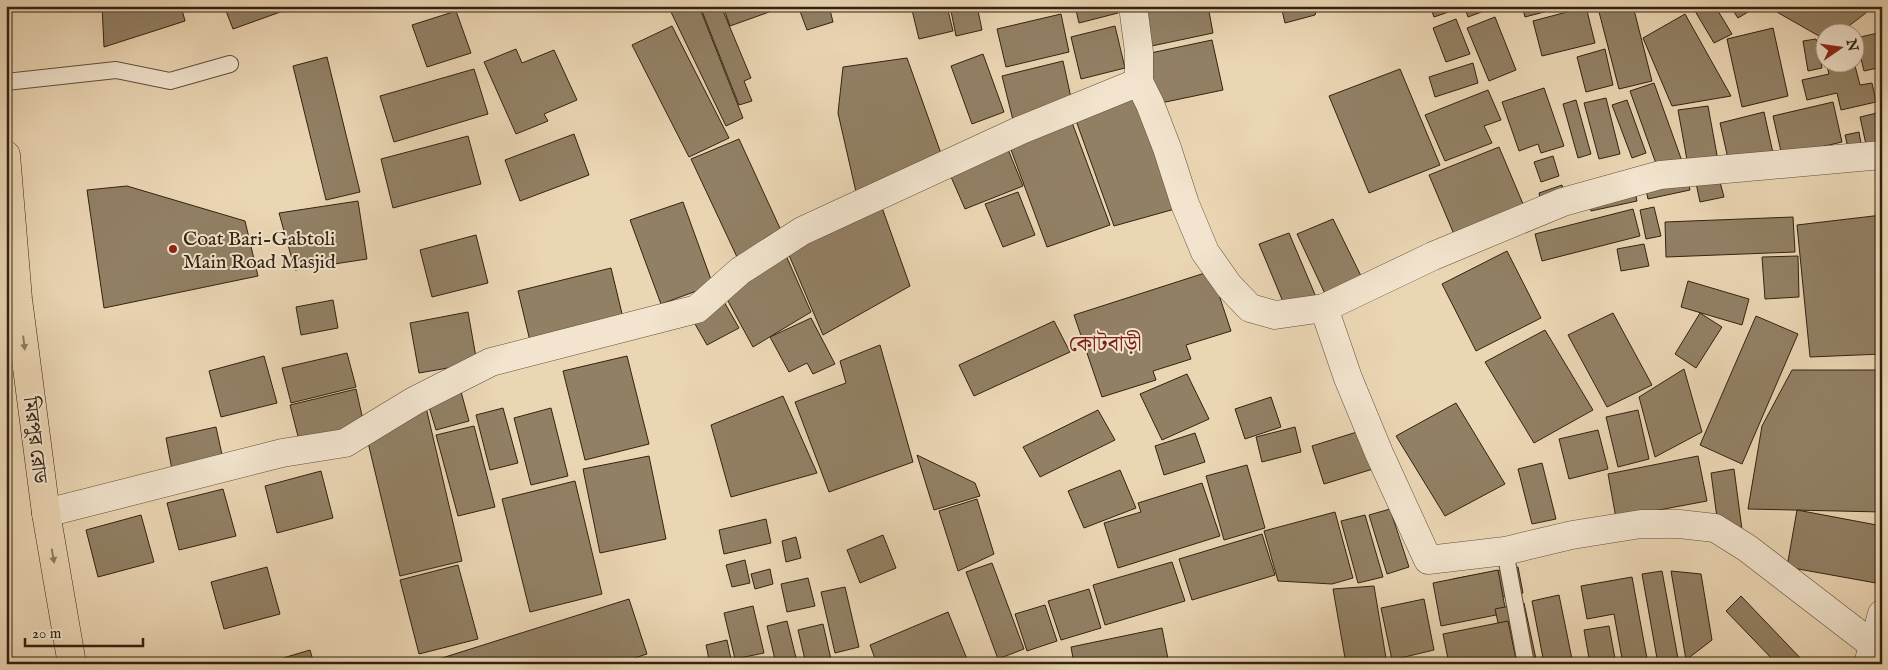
<svg xmlns="http://www.w3.org/2000/svg" width="1888" height="670" font-family="'IM FELL English','Noto Serif Bengali',serif">
<style>
.building{fill:#928065;stroke:#322210}
.lines{fill:none;stroke-linecap:round;stroke-linejoin:round}
.lane-casing{stroke:#604f39;stroke-width:18}
.street-casing{stroke:#604f39;stroke-width:29}
.highway-casing{stroke:#322210;stroke-width:29}
.lane{stroke:#f2e4ce;stroke-width:16}
.street{stroke:#f2e4ce;stroke-width:28}
.highway{stroke:#ebd6b4;stroke-width:28}
.oneway{fill:#8e7c62}
.poi-dot{fill:#8f2418;stroke:#f2e4ce;stroke-width:2}
.labels{text-anchor:middle;stroke-width:4;stroke-linejoin:round;paint-order:stroke}
.poi-label{font-size:20px;fill:#322210;stroke:#f2e4ce;text-anchor:start}
.street-label{font-size:20px;fill:#322210;stroke:#f2e4ce}
.quarter-label{font-size:22px;fill:#7a1f14;stroke:#f2e4ce}
</style>
<rect width="100%" height="100%" fill="#ebd6b4"/>
<filter id="stains"><feTurbulence type="fractalNoise" baseFrequency=".004" numOctaves="4"/><feColorMatrix values="0 0 0 0 .2 0 0 0 0 .09 0 0 0 0 .02 0 0 0 .5 -.17"/></filter>
<radialGradient id="worn" r=".72"><stop offset=".6" stop-color="#630" stop-opacity="0"/><stop offset="1" stop-color="#630" stop-opacity=".3"/></radialGradient>
<g class="building">
<polygon points="102,6 181,6 185,21 104,47"/>
<polygon points="224,6 297,6 233,29"/>
<polygon points="677,6 699,6 743,118 726,126 670,10"/>
<polygon points="700,6 721,6 751,78 744,81 752,101 739,105"/>
<polygon points="723,6 786,6 730,26"/>
<polygon points="798,6 829,6 833,22 807,30"/>
<polygon points="911,6 947,6 953,31 919,39"/>
<polygon points="950,6 977,6 982,30 956,36"/>
<polygon points="1075,6 1117,6 1118,13 1079,23"/>
<polygon points="1138,6 1208,6 1213,33 1147,47"/>
<polygon points="1281,6 1318,6 1315,15 1285,23"/>
<polygon points="1430,6 1456,6 1457,9 1434,17"/>
<polygon points="1464,6 1495,6 1495,7 1468,17"/>
<polygon points="1522,6 1563,6 1563,7 1525,17"/>
<polygon points="1605,6 1633,6 1652,81 1619,89 1598,8"/>
<polygon points="1692,6 1715,6 1732,34 1714,43"/>
<polygon points="1730,6 1758,6 1738,18"/>
<polygon points="1868,6 1871,9 1841,32 1826,32 1826,40 1768,7"/>
<polygon points="1586,7 1595,43 1542,56 1533,21"/>
<polygon points="456,11 471,53 427,67 412,25"/>
<polygon points="1061,14 1069,52 1006,67 997,29"/>
<polygon points="1685,14 1731,96 1672,106 1643,38"/>
<polygon points="1495,17 1516,70 1489,81 1467,28"/>
<polygon points="1456,19 1470,54 1446,62 1433,28"/>
<polygon points="672,26 729,138 689,157 632,45"/>
<polygon points="1115,26 1125,68 1081,79 1071,37"/>
<polygon points="1773,28 1788,96 1742,107 1727,39"/>
<polygon points="1882,32 1882,67 1864,71 1856,38"/>
<polygon points="1816,39 1822,68 1808,71 1803,41"/>
<polygon points="1212,40 1223,90 1156,104 1146,54"/>
<polygon points="516,49 522,63 554,50 577,100 544,114 548,121 516,134 484,62"/>
<polygon points="1605,49 1613,85 1586,92 1577,57"/>
<polygon points="983,54 1004,112 972,124 951,66"/>
<polygon points="327,57 360,192 326,200 293,66"/>
<polygon points="907,58 944,162 856,192 838,113 843,67"/>
<polygon points="1063,61 1073,107 1013,120 1002,76"/>
<polygon points="1826,62 1854,62 1860,85 1872,83 1876,102 1841,110 1837,93 1807,100 1802,80 1829,74"/>
<polygon points="1473,63 1478,83 1435,97 1429,77"/>
<polygon points="474,69 488,114 394,142 380,96"/>
<polygon points="1400,69 1440,165 1369,193 1329,96"/>
<polygon points="1654,83 1683,164 1659,172 1630,91"/>
<polygon points="1544,88 1564,146 1541,153 1538,144 1519,151 1502,102"/>
<polygon points="1488,90 1501,120 1484,126 1492,143 1445,161 1425,115"/>
<polygon points="1129,96 1147,106 1182,207 1114,226 1074,115"/>
<polygon points="1606,98 1620,154 1599,159 1584,103"/>
<polygon points="1576,100 1591,154 1578,158 1563,104"/>
<polygon points="1627,100 1646,153 1632,158 1612,105"/>
<polygon points="1833,102 1842,142 1782,156 1773,116"/>
<polygon points="1708,106 1719,166 1689,171 1678,110"/>
<polygon points="1764,112 1773,153 1729,163 1720,123"/>
<polygon points="1877,113 1882,135 1882,146 1867,149 1860,117"/>
<polygon points="1070,117 1110,225 1047,247 1007,139"/>
<polygon points="1859,132 1862,149 1849,152 1845,135"/>
<polygon points="574,134 589,175 520,201 505,160"/>
<polygon points="468,136 481,184 393,208 381,159"/>
<polygon points="739,139 784,237 737,257 691,159"/>
<polygon points="1007,147 1023,186 965,209 948,170"/>
<polygon points="1499,147 1526,211 1456,239 1429,175"/>
<polygon points="1553,156 1559,176 1541,182 1534,162"/>
<polygon points="1687,177 1690,190 1648,199 1645,186"/>
<polygon points="1719,178 1724,197 1700,202 1696,183"/>
<polygon points="1562,185 1565,195 1541,202 1539,193"/>
<polygon points="127,186 245,221 258,276 104,308 87,190"/>
<polygon points="1634,187 1637,201 1591,211 1588,198"/>
<polygon points="1018,192 1035,235 1003,247 985,204"/>
<polygon points="358,201 367,259 295,270 279,213"/>
<polygon points="683,202 713,285 661,304 630,220"/>
<polygon points="880,202 910,286 823,335 786,248"/>
<polygon points="1654,207 1661,236 1646,239 1640,210"/>
<polygon points="1633,209 1640,236 1542,261 1535,234"/>
<polygon points="1882,215 1882,354 1810,357 1797,225"/>
<polygon points="1793,217 1795,252 1666,257 1665,222"/>
<polygon points="1333,219 1364,282 1327,298 1297,234"/>
<polygon points="1289,233 1316,297 1286,309 1259,244"/>
<polygon points="476,235 488,283 432,297 420,250"/>
<polygon points="1644,244 1649,266 1621,271 1617,249"/>
<polygon points="784,251 811,312 753,347 722,290"/>
<polygon points="1507,251 1541,318 1476,351 1442,284"/>
<polygon points="1798,256 1799,297 1765,299 1762,257"/>
<polygon points="611,268 624,322 531,345 518,291"/>
<polygon points="1211,271 1231,331 1186,345 1191,359 1153,371 1156,380 1102,397 1074,315"/>
<polygon points="1688,281 1749,299 1742,325 1681,307"/>
<polygon points="333,300 338,328 301,335 296,307"/>
<polygon points="723,300 739,328 707,345 691,317"/>
<polygon points="468,312 477,363 419,373 410,323"/>
<polygon points="1613,313 1652,385 1607,407 1568,335"/>
<polygon points="1700,313 1722,327 1696,368 1675,354"/>
<polygon points="1756,316 1798,334 1742,464 1700,445"/>
<polygon points="811,318 835,364 813,374 807,363 789,372 770,337"/>
<polygon points="1054,321 1070,352 974,396 959,365"/>
<polygon points="1545,330 1593,410 1534,443 1485,362"/>
<polygon points="880,345 913,462 829,492 795,402 846,383 840,361"/>
<polygon points="347,353 356,387 291,403 282,368"/>
<polygon points="264,356 277,403 221,417 209,371"/>
<polygon points="627,356 649,444 585,460 563,371"/>
<polygon points="1684,369 1702,432 1655,457 1639,397"/>
<polygon points="1792,370 1882,370 1882,512 1748,509 1762,426"/>
<polygon points="1187,374 1209,419 1162,440 1140,394"/>
<polygon points="460,388 469,421 436,430 426,397"/>
<polygon points="356,389 365,429 300,444 290,405"/>
<polygon points="783,396 817,473 731,497 711,425"/>
<polygon points="1271,397 1281,427 1245,439 1235,409"/>
<polygon points="425,403 462,561 400,576 366,434"/>
<polygon points="1456,403 1505,484 1445,516 1396,436"/>
<polygon points="503,408 518,463 490,470 476,415"/>
<polygon points="551,408 568,476 531,485 514,418"/>
<polygon points="1098,410 1115,440 1040,477 1023,447"/>
<polygon points="1638,410 1649,459 1618,467 1606,417"/>
<polygon points="474,426 495,507 458,516 436,435"/>
<polygon points="216,427 224,464 173,475 166,438"/>
<polygon points="1295,427 1301,452 1262,462 1256,437"/>
<polygon points="1598,430 1608,469 1569,479 1559,439"/>
<polygon points="1360,431 1373,469 1324,484 1312,446"/>
<polygon points="1195,433 1205,462 1164,475 1155,446"/>
<polygon points="917,455 975,483 980,496 934,510"/>
<polygon points="649,456 666,539 600,553 583,469"/>
<polygon points="1698,456 1707,501 1616,518 1608,474"/>
<polygon points="1542,463 1556,519 1532,524 1518,469"/>
<polygon points="1247,465 1265,528 1224,540 1206,476"/>
<polygon points="1734,469 1743,537 1720,540 1711,473"/>
<polygon points="1120,470 1136,508 1084,528 1068,491"/>
<polygon points="321,471 333,518 277,533 265,486"/>
<polygon points="575,481 602,594 530,612 502,499"/>
<polygon points="1202,483 1220,536 1118,568 1104,523 1141,512 1138,503"/>
<polygon points="223,489 236,536 179,550 167,503"/>
<polygon points="977,499 994,554 958,571 939,511"/>
<polygon points="1390,509 1409,567 1387,574 1369,515"/>
<polygon points="1797,510 1882,526 1882,554 1876,583 1787,567"/>
<polygon points="1335,512 1353,578 1332,584 1278,581 1264,531"/>
<polygon points="141,515 154,562 98,577 86,530"/>
<polygon points="1365,515 1383,577 1358,583 1341,521"/>
<polygon points="766,519 771,543 724,554 719,530"/>
<polygon points="1262,534 1275,575 1192,600 1179,559"/>
<polygon points="883,535 896,568 860,583 847,550"/>
<polygon points="796,537 801,558 786,562 782,541"/>
<polygon points="745,560 750,583 732,587 726,565"/>
<polygon points="1172,562 1185,601 1105,625 1093,585"/>
<polygon points="992,563 1024,649 998,659 966,572"/>
<polygon points="458,565 478,639 419,654 400,580"/>
<polygon points="267,567 280,614 224,629 211,582"/>
<polygon points="1518,567 1523,593 1458,605 1453,579"/>
<polygon points="770,569 773,584 755,589 751,574"/>
<polygon points="1498,570 1506,613 1441,626 1433,583"/>
<polygon points="1662,571 1679,664 1658,664 1642,574"/>
<polygon points="1671,571 1701,574 1712,640 1686,660"/>
<polygon points="1632,577 1648,664 1623,664 1614,614 1587,619 1581,586"/>
<polygon points="808,578 815,606 787,612 781,584"/>
<polygon points="1374,586 1387,664 1346,664 1333,589"/>
<polygon points="845,587 859,647 835,653 821,592"/>
<polygon points="1089,589 1101,628 1061,640 1048,601"/>
<polygon points="1559,595 1573,664 1507,664 1495,609 1524,603 1536,659 1543,658 1532,601"/>
<polygon points="1741,596 1806,664 1777,664 1726,611"/>
<polygon points="629,599 647,654 616,664 423,664"/>
<polygon points="1424,599 1434,650 1392,660 1381,608"/>
<polygon points="1045,605 1057,641 1027,651 1015,614"/>
<polygon points="753,606 764,653 735,659 724,613"/>
<polygon points="948,612 969,664 877,664 870,645"/>
<polygon points="787,621 797,662 776,664 767,626"/>
<polygon points="1508,621 1517,664 1449,664 1443,634"/>
<polygon points="823,624 832,664 806,664 798,630"/>
<polygon points="1609,626 1616,664 1590,664 1584,630"/>
<polygon points="1162,628 1169,664 1074,664 1071,647"/>
<polygon points="727,640 732,664 710,664 706,645"/>
<polygon points="310,650 314,664 263,664"/>
</g>
<g class="lines">
<defs>
<g id="lane">
<polyline points="6,82 116,70 170,81 230,64"/>
<polyline points="1505,551 1526,664"/>
</g>
<g id="street">
<polyline points="1133,6 1139,52 1139,82 1150,104 1167,148 1185,204 1205,252 1229,286 1250,308 1275,315 1324,308 1433,256 1563,202 1660,175 1882,155"/>
<polyline points="1324,308 1348,378 1379,453 1428,560 1505,551 1572,535 1641,524 1679,524 1715,528 1747,548 1873,645"/>
<polyline points="46,513 282,453 345,443 414,401 491,362 697,309 740,271 802,231 1021,130 1139,82"/>
<polyline points="1868,664 1882,614"/>
</g>
<polyline id="highway" points="6,155 18,299 46,513 72,664"/>
</defs>
<use href="#lane" class="lane-casing"/>
<use href="#street" class="street-casing"/>
<use href="#highway" class="highway-casing"/>
<use href="#lane" class="lane"/>
<use href="#street" class="street"/>
<use href="#highway" class="highway"/>
</g>
<defs><path id="oneway-solid" d="M-6-.8H1V-3.2L6.5 0L1 3.2V.8H-6Z" transform="scale(1.25)"/></defs>
<g class="oneway">
<use href="#oneway-solid" transform="translate(24 343) rotate(83)"/>
<use href="#oneway-solid" transform="translate(53 556) rotate(80)"/>
</g>
<circle class="poi-dot" cx="173" cy="249" r="5"/>
<g class="labels">
<g class="poi-label">
<text x="183" y="245">Coat Bari-Gabtoli<tspan x="183" dy="23">Main Road Masjid</tspan></text>
</g>
<g class="street-label">
<text transform="translate(36 440) rotate(83)" y="7">মিরপুর রোড</text>
</g>
<g class="quarter-label">
<text x="1105" y="351">কোটবাড়ী</text>
</g>
</g>
<rect width="1888" height="670" fill="none" stroke="#ebd6b4" stroke-width="25"/>
<rect x="8" y="8" width="1873" height="655" fill="none" stroke="#322210" stroke-width="2.5"/>
<rect x="12" y="12" width="1863" height="645" fill="none" stroke="#322210"/>
<g transform="translate(1840 48) rotate(77)"><circle r="24" fill="#f2e4ce" stroke="#a59682"/>
<path d="M0-4L9 19L0 12L-9 19Z" fill="#8f2418"/>
<text y="-8" font-size="14" font-weight="bold" text-anchor="middle" fill="#322210">N</text>
</g>
<path d="M25 638v8h118v-8" fill="none" stroke="#322210" stroke-width="2.5"/>
<text x="32" y="638" font-size="15" fill="#322210" stroke="#f2e4ce" stroke-width="4" paint-order="stroke">20 m</text>
<rect width="100%" height="100%" filter="url(#stains)"/>
<rect width="100%" height="100%" fill="url(#worn)"/>
</svg>
